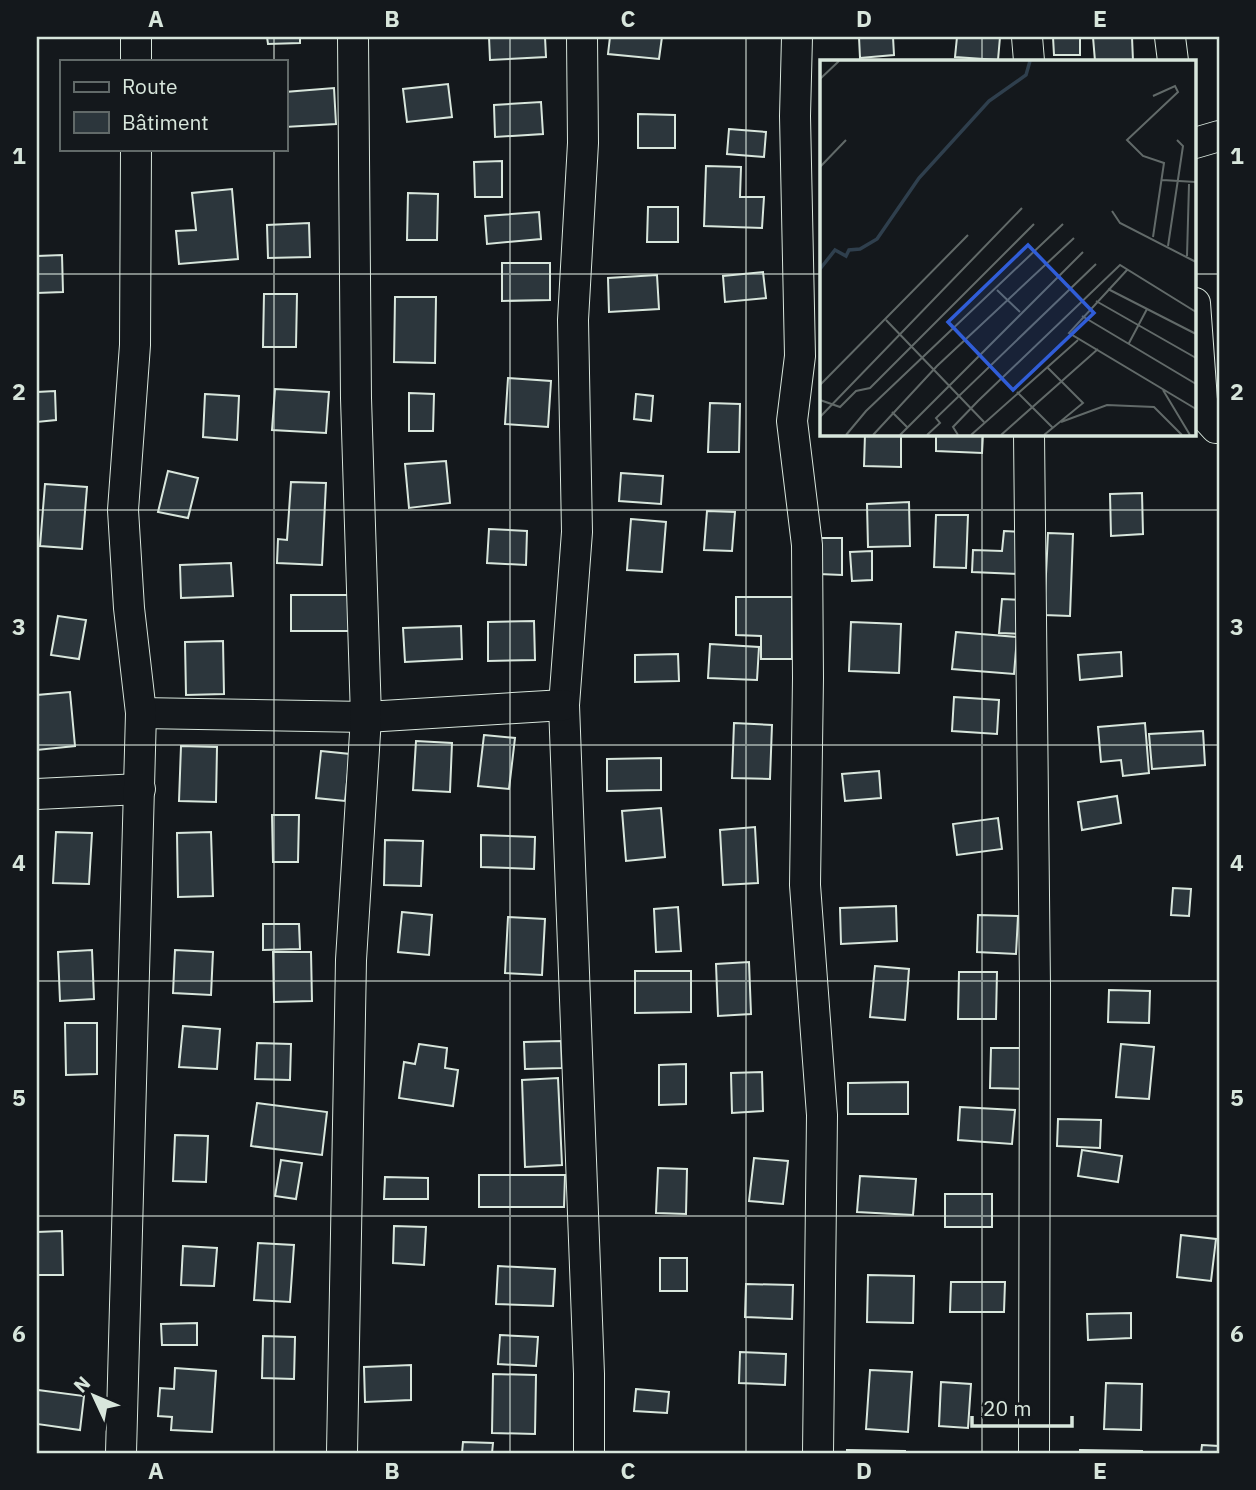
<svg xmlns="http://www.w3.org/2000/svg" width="1256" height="1490" font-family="'IBM Plex Sans',sans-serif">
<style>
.building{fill:#2c363c;stroke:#d8e6dc;stroke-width:2}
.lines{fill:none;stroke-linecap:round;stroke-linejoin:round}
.minor-casing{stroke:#d8e6dc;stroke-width:32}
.minor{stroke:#14181c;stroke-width:30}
.grid{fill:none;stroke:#d8e6dc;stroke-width:2;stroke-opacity:0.55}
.inset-river{fill:none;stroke:#2f3f4d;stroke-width:3.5}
.inset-road{fill:none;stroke:#626a69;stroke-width:2}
.view{fill:#305dd8;fill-opacity:0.15;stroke:#305dd8;stroke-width:3.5}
.inset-edge{fill:none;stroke:#d8e6dc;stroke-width:3.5}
.neatline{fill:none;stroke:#d8e6dc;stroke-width:2.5}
.grid-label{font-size:23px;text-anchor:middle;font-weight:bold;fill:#d8e6dc}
</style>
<rect width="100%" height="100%" fill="#14181c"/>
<g class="building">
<polygon points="267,37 300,37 300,43 268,44"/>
<polygon points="489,37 545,37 546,57 490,60"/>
<polygon points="610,37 662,37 659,59 608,54"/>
<polygon points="859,37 893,37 894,55 860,58"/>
<polygon points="957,37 1000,37 998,60 955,57"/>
<polygon points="1053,37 1080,37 1080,55 1054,55"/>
<polygon points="1093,37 1132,37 1133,61 1095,61"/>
<polygon points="448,84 452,117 407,122 403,89"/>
<polygon points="334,88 336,124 285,127 285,92"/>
<polygon points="541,102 543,134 495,137 494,105"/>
<polygon points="638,114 675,115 675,148 638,148"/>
<polygon points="729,129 766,132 764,157 727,154"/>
<polygon points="502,161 502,197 475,197 474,162"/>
<polygon points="706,166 741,167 740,197 764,197 762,228 704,226"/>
<polygon points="232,189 238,259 179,264 176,231 196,230 192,193"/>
<polygon points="408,193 438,194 437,240 407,240"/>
<polygon points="648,207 678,207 678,242 647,242"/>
<polygon points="539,212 541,239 487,244 485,216"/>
<polygon points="309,223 310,257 268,258 267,225"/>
<polygon points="62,255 63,292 37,293 37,256"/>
<polygon points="502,263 550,263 550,300 502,301"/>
<polygon points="763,272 766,298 725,302 723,276"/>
<polygon points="657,275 659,309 609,312 608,278"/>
<polygon points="264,294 297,294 296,347 263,347"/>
<polygon points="395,297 436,297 435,363 394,362"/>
<polygon points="508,378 551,381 548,427 505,424"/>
<polygon points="275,389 329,392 326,433 272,430"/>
<polygon points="55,391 56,420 37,422 37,392"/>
<polygon points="409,393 434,394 433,431 409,431"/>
<polygon points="205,394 239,396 237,440 203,437"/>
<polygon points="636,394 653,396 651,421 634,419"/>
<polygon points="710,403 740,404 739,452 708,452"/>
<polygon points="865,434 901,434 901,467 864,466"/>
<polygon points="936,434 983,434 982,453 936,451"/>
<polygon points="446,461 450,503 409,508 405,464"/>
<polygon points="168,471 198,478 188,518 158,512"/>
<polygon points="621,473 663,476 661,504 619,501"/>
<polygon points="291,482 326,483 322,565 277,563 278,539 287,540"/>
<polygon points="45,484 87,487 82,549 40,546"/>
<polygon points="1142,493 1143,534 1111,536 1110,494"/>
<polygon points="909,502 910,546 868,547 867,504"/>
<polygon points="707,511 735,512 732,551 704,550"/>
<polygon points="936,515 968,515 966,568 934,567"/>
<polygon points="631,519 666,522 662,572 627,570"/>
<polygon points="489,529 527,531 526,565 487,563"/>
<polygon points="1004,531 1022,532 1020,574 972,572 973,550 1002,551"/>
<polygon points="1048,533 1073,534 1070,616 1044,615"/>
<polygon points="819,538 842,538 842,575 819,574"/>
<polygon points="872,551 872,580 852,581 850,552"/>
<polygon points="231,563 233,596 181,598 180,565"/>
<rect x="291" y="595" width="58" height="36"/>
<polygon points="736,597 792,597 792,659 761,659 761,636 736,635"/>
<polygon points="1002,599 1024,600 1021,634 999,633"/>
<polygon points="58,616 86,620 79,659 51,655"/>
<polygon points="534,621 535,660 488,661 488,622"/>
<polygon points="851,622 901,624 899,673 849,671"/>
<polygon points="461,626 462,659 405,662 403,628"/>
<polygon points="956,632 1017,637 1014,674 952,669"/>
<polygon points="223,641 224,694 186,695 185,642"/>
<polygon points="710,644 759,647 757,680 708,678"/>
<polygon points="1121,652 1122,676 1080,680 1078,655"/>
<polygon points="678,654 679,681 635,682 635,655"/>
<polygon points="70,692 75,746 37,750 37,695"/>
<polygon points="954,697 999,700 997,734 952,731"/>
<polygon points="734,723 772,725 770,779 732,778"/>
<polygon points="1145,723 1149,773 1123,776 1121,760 1101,762 1098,727"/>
<polygon points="1203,731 1205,765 1152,769 1149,734"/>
<polygon points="484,735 515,738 509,789 478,786"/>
<polygon points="416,741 452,743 450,792 413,790"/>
<polygon points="181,746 217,747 216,802 179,801"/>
<polygon points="321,751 350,754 345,801 316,798"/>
<polygon points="661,758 661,790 607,791 607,759"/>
<polygon points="879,771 881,798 845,801 842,774"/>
<polygon points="1117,796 1121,823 1082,830 1078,802"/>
<polygon points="661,808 665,857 626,861 622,811"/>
<polygon points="272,815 299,815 298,862 273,862"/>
<polygon points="998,818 1002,849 957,855 953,824"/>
<polygon points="755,827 758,883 723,885 720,830"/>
<polygon points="56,832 92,833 89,884 53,883"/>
<polygon points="211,832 213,896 178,897 177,833"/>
<polygon points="481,835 535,837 534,869 481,867"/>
<polygon points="385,840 423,841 421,886 384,885"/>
<polygon points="1173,888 1191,889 1189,916 1171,915"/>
<polygon points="896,906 897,941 841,944 840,908"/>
<polygon points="678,907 681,951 656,952 654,909"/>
<polygon points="402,912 432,915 429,955 398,952"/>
<polygon points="978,915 1018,916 1016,954 977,952"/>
<polygon points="508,917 545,919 542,975 505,973"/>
<polygon points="263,924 299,924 300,949 263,950"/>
<polygon points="92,950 94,999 60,1001 58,952"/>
<polygon points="175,950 213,952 211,995 173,993"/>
<polygon points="273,952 311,952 312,1001 274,1002"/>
<polygon points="749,962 751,1014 718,1016 716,964"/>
<polygon points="875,966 909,969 905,1020 870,1017"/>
<polygon points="635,971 691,971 691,1012 635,1013"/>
<polygon points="959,972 997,972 996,1019 958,1019"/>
<polygon points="1109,990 1150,991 1149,1023 1108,1022"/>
<polygon points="65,1023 97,1023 97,1074 66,1075"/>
<polygon points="183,1026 220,1029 217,1069 179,1067"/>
<polygon points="561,1041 562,1068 525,1069 524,1042"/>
<polygon points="257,1043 291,1044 290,1080 255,1079"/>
<polygon points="419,1044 447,1048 445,1068 458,1070 453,1106 399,1098 404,1062 415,1064"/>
<polygon points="1121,1044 1154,1047 1149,1099 1116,1097"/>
<polygon points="991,1048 1031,1048 1029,1089 990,1088"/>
<polygon points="686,1064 686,1104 659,1105 659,1065"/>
<polygon points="762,1072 763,1111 732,1113 731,1073"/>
<polygon points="558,1078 562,1165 525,1167 522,1080"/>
<polygon points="908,1082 908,1114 848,1114 848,1083"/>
<polygon points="257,1103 327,1112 322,1155 251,1146"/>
<polygon points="960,1107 1015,1110 1012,1144 958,1140"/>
<polygon points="1058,1119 1101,1120 1100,1148 1057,1146"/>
<polygon points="175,1135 208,1136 206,1182 173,1181"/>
<polygon points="1082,1150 1122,1156 1118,1182 1078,1176"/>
<polygon points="754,1158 788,1161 783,1204 749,1201"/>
<polygon points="281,1160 302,1163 296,1199 275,1196"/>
<polygon points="658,1168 687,1169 686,1214 656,1213"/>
<polygon points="479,1175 565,1175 564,1207 479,1207"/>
<polygon points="860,1176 916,1179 913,1215 857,1212"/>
<polygon points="385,1177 428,1178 428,1199 384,1199"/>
<rect x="945" y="1194" width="47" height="33"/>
<polygon points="394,1226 426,1227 424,1265 393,1263"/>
<polygon points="62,1231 63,1275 37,1275 37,1232"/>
<polygon points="1181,1235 1216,1239 1211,1281 1177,1277"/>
<polygon points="258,1243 294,1245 290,1302 254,1300"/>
<polygon points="183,1246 217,1248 214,1286 181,1285"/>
<rect x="660" y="1258" width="27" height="33"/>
<polygon points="498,1266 555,1269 553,1306 496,1304"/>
<polygon points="868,1275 914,1276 913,1323 867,1322"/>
<polygon points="951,1282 1005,1282 1004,1312 950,1312"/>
<polygon points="746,1284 793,1285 792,1319 745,1317"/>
<polygon points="1131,1313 1131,1338 1088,1340 1087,1314"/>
<polygon points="197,1323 197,1345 162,1345 161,1324"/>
<polygon points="500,1335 538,1337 536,1366 498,1364"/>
<polygon points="263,1336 295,1337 294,1379 262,1378"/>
<polygon points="740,1352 786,1354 785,1385 739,1383"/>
<polygon points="411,1365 411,1400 365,1402 364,1367"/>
<polygon points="175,1368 216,1371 212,1432 171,1430 172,1417 158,1416 160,1388 174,1389"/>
<polygon points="870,1370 912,1372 908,1432 866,1429"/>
<polygon points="493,1374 536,1375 535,1434 492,1433"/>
<polygon points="941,1382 971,1384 968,1428 939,1426"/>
<polygon points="1106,1383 1142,1384 1141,1430 1104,1429"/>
<polygon points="636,1389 669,1392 667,1413 634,1411"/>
<polygon points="38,1390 84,1396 80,1430 37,1424"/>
<polygon points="463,1442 493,1443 492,1453 462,1453"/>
<polygon points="1202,1445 1219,1446 1219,1453 1201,1453"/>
<polygon points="847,1450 905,1451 905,1453 847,1453"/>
<polygon points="1080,1450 1142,1451 1142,1453 1080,1453"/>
</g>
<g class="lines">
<defs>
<g id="minor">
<polyline points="582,37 583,143 573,320 577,532 564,705 589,1374 589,1453"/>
<polyline points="797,37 795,116 800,356 792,421 807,545 808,678 805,885 822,1115 818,1453"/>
<polyline points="1027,37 1029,61"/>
<polyline points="1170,37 1173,61"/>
<polyline points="136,61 136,37"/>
<polyline points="1195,143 1219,136"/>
<polyline points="1195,303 1202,400 1205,416 1216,428 1219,428"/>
<polyline points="1029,434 1035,986 1034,1453"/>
<polyline points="141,713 366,717 564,705"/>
<polyline points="37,794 140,789"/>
<polyline points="121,1453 141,713 129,608 123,510 135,345 136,149"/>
<polyline points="342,1453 351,960 366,717 356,398 353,37"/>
</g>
</defs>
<use href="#minor" class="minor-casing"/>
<use href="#minor" class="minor"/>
</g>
<path class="grid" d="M274 37V61M510 37V1453M746 37V1453M982 37V61M274 149V1453M37 274H822M1195 274H1219M982 434V1453M37 510H1219M37 745H1219M37 981H1219M37 1216H1219"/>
<g transform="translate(820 60)">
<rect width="376" height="376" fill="#14181c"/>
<path class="inset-river" d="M0 209 15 190 26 196 29 190 40 189 57 179 99 118 169 41 206 15 210 1"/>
<path class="inset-road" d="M0 19 19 1M0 107 26 80M342 120 376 122M292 151 300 163 376 202M333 177 344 103 323 96 307 80 358 32 355 26 333 36M348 186 363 86 357 80M367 196 369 124M307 210 249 273 376 349M288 229 376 274M177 230 200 252M276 241 376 298M262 256 376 324M66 260 164 362M309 283 327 249M0 325 148 175M343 330 370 375M197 332 233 368M0 340 20 347 36 331 50 328 214 164M72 352 87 367M0 357 202 148M241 362 287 345 334 347 362 375M26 375 46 351 243 164M53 375 117 306 254 178M80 375 263 192M107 375 120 363 116 358 276 204M138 375 133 367 158 341 300 205 376 252M151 375 258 280M181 375 278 289M224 375 263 343 227 307"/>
<path class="view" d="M208 185 274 253 193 330 128 262Z"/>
<rect width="376" height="376" class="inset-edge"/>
</g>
<rect width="1256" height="1490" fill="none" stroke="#14181c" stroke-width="77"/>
<rect x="60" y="60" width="228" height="91" fill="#14181c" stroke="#626a69" stroke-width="2"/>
<rect x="74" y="82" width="35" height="10" fill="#14181c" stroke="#626a69" stroke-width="2"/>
<text x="122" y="94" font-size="21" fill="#d8e6dc">Route</text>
<rect x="74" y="112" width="35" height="21" fill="#2c363c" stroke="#626a69" stroke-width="2"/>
<text x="122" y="130" font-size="21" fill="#d8e6dc">Bâtiment</text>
<g transform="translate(94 1396) rotate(314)" stroke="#14181c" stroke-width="5" paint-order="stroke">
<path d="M0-5L12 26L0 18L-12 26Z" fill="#d8e6dc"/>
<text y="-10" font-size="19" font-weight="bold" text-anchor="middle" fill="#d8e6dc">N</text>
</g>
<path d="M972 1416v10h100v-10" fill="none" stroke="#d8e6dc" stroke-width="3.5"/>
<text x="983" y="1416" font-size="21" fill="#d8e6dc" stroke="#14181c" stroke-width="5" paint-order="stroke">20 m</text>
<rect x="38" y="38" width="1180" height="1414" class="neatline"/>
<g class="grid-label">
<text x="156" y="27">A</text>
<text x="392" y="27">B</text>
<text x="628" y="27">C</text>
<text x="864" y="27">D</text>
<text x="1100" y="27">E</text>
<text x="19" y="164">1</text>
<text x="1237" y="164">1</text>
<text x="19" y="400">2</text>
<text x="1237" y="400">2</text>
<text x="19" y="635">3</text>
<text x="1237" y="635">3</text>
<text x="19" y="871">4</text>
<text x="1237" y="871">4</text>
<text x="19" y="1106">5</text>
<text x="1237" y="1106">5</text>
<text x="19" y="1342">6</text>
<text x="1237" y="1342">6</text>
<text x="156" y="1479">A</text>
<text x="392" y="1479">B</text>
<text x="628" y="1479">C</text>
<text x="864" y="1479">D</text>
<text x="1100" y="1479">E</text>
</g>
</svg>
